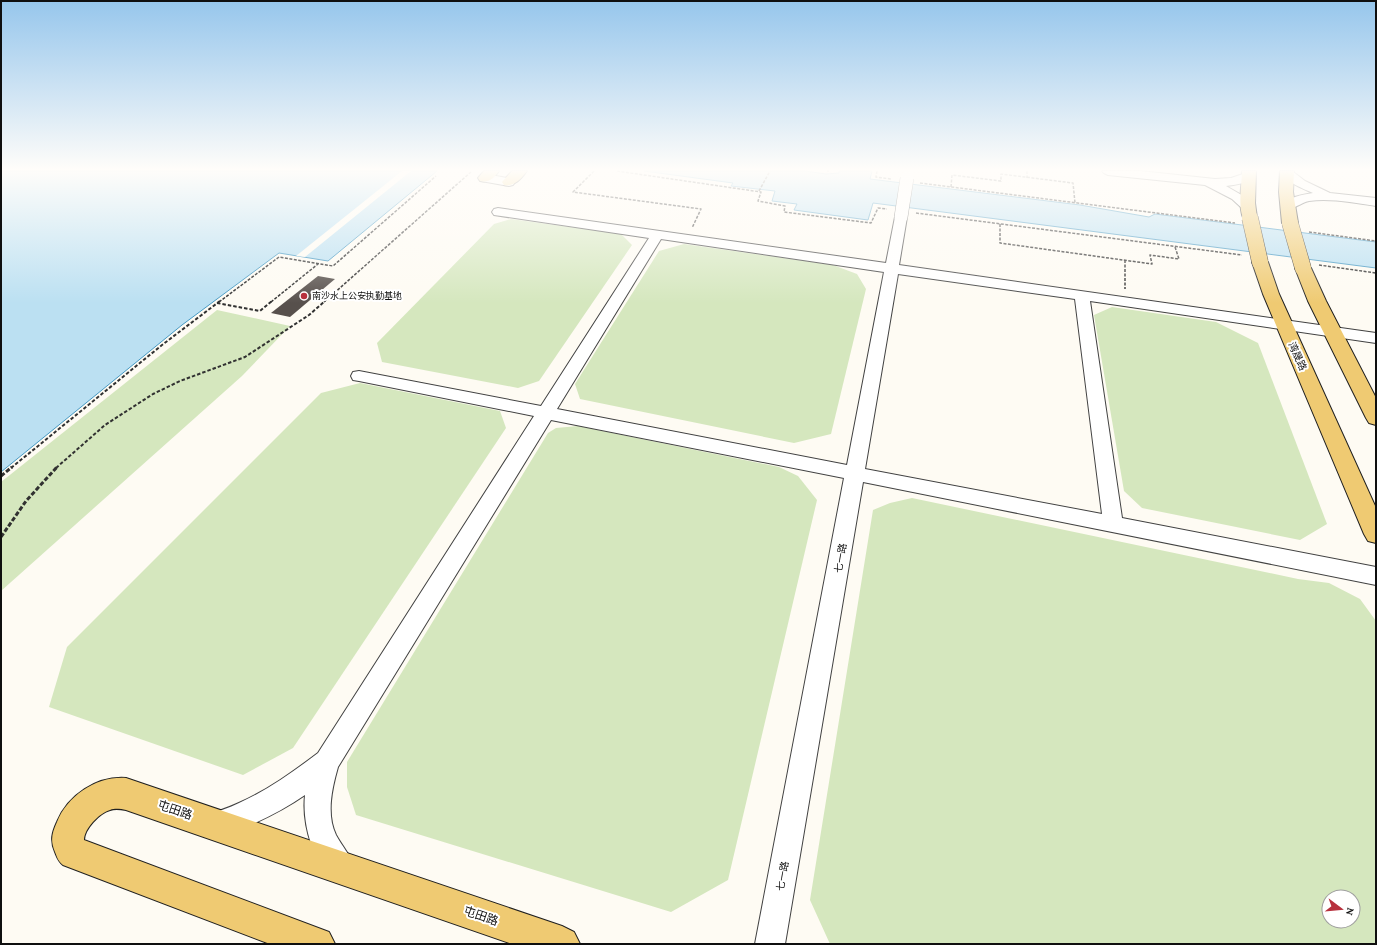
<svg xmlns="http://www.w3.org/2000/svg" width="1377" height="945" font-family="'Crimson Pro','Noto Sans SC',serif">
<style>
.green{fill:#d5e7be;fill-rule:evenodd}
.water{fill:#bbe0f2;stroke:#4699c4}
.pier{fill:#fefbf3}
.building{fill:#57504c}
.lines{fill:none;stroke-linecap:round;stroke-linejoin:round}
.minor-casing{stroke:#424242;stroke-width:2}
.major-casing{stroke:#202020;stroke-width:2}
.path-far2{stroke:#313131;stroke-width:1.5;stroke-dasharray:3 1.5;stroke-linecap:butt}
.path-far1{stroke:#313131;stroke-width:2;stroke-dasharray:3.5 2;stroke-linecap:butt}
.path{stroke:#313131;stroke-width:3;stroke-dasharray:4.5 2;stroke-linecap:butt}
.minor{fill:#fff;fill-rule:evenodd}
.major{fill:#efca72;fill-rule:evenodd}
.minor-bridge-casing{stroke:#424242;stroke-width:14;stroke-linecap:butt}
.major-bridge-casing{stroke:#202020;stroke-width:17;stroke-linecap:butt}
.minor-bridge{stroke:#fff;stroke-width:13}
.major-bridge{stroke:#efca72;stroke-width:16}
.poi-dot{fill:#b7303d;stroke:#fff;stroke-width:1.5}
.labels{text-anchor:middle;stroke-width:4;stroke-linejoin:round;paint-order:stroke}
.far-poi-label{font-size:9px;fill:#0f0f0f;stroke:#fff;text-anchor:start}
.street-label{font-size:10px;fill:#0f0f0f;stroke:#fff}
.near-street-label{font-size:12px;fill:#0f0f0f;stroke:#fff}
</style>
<rect width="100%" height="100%" fill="#fefbf3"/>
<g class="green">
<polygon points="511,219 621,234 632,245 539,381 518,388 382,362 377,343 494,224"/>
<polygon points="684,244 833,265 857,274 866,289 831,434 794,443 580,399 575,384 659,251"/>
<polygon points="1112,307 1216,322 1258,343 1327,524 1300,540 1142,508 1124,491 1094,315"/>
<polygon points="217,310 290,326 242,376 1,591 1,482"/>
<polygon points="360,383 500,411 506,428 293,748 243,775 49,707 67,647 321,393"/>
<polygon points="578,426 779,467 798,476 817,500 728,880 671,912 356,815 347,787 347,762 548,433 556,428"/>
<path d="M912 498 1298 579 1329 583 1360 599 1376 621V944H830L810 900 873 510 890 503ZM1329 897H1353V921H1329Z"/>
</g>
<g class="water">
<polygon points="1,171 437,171 328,261 279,253 182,325 1,472"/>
<polygon points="644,171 805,171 826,174 839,173 839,171 872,171 870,179 1080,205 1149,217 1155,214 1376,242 1376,268 873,203 868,220 794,210 797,204 772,201 775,191 731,186 733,183"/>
</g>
<polygon class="pier" points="402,171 411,171 305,257 296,256"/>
<polygon class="building" points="318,276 335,279 290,317 271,313"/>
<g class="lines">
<defs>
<g id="minor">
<path d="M1102 171H1140L1215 179 1231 178 1249 172 1253 173 1255 176C1250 183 1235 185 1226 186L1245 197 1255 208 1253 211H1245L1232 199 1205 185 1108 175 1104 173Z"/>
<path d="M1282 171H1292L1305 181 1330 193 1376 198V206C1354 203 1331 198 1309 201 1300 203 1292 211 1283 209L1281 206C1287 197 1302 195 1313 193 1301 188 1289 183 1281 173Z"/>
<polygon points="485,174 513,179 515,182 513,185 509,186 481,181 479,178 481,175"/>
<path d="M498 208 886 263 895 217 896 214H906L907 217 899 265 1376 333V343L1090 301 1122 518 1376 567V585L863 482 785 944H755L844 478 551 420 338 767C332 788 326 814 336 835 342 846 350 855 355 867L351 877 341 881C313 870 302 823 305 795 278 814 248 827 217 839L207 835 203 825 207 815C218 811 229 808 239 803 268 790 293 772 318 753L534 416 359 381 353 380 351 376 353 372 359 371 541 406 649 238 494 215 492 212 494 209ZM661 239 884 272 847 465 557 409ZM898 274 1075 299 1102 514 865 469Z"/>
</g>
<g id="major">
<path d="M484 171H499C494 178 489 183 480 181L478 178Z"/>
<path d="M512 171H527C521 179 514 187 504 185L502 182Z"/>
<path d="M1242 171H1256L1255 203 1257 218 1255 221 1250 222 1245 221C1237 211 1242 184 1242 171Z"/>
<polygon points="1280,171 1294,171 1293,192 1298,223 1295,226 1290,228 1285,226 1282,223 1279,192"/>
<polygon points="1260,257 1266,259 1268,262 1279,294 1376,508 1376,543 1368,541 1364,534 1263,294 1252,262 1254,259"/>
<polygon points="1303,263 1309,265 1311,268 1326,301 1376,398 1376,425 1369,423 1366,418 1308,301 1295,268 1297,265"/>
<path d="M126 778 562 926 574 932 580 944H512L126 810C121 809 115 808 110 810 99 813 84 829 84 840L329 932 335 944H270L63 865C58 861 57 857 55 852 50 840 52 833 57 822 68 795 97 776 126 778Z"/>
</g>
</defs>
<use href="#minor" class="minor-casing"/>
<use href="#major" class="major-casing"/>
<g class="path-far2">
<polyline points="594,171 573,192 701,209 692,228"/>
<polyline points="617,171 761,192 758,201 785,206 784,212 871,223 878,208 887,209"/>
<polyline points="827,171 829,171"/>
<polyline points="877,171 876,177 891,179"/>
<polyline points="1027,171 1027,178"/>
<polyline points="920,183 1235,223"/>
<polyline points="951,187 952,175 1001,181 1001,174 1073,183 1075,203"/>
<polyline points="759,191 770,171"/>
<polyline points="916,213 1242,255"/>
<polyline points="1000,224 1000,243 1152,264 1150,255 1179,259 1175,247"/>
<polyline points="1309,232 1376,241"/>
<polyline points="1125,260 1125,289"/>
<polyline points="1319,265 1376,273"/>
<polyline points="219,302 279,257 333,266 436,176"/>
<polyline points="271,302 318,264"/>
<polyline points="324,302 472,171"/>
</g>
<g class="path-far1">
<polyline points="217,303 260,311 272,301"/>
<polyline points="11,468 162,345 220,301"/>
<polyline points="56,468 105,425 153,394 180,381 245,357 309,315 325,301"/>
</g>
<g class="path">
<polyline points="1,476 12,467"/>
<polyline points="1,537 26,501 57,467"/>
</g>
<use href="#minor" class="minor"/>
<use href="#major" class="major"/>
<defs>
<polyline id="minor-bridge" points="901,217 907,178"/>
<g id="major-bridge">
<polyline points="1250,218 1260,262"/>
<polyline points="1290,223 1303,268"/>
</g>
</defs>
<use href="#minor-bridge" class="minor-bridge-casing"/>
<use href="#major-bridge" class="major-bridge-casing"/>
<use href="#minor-bridge" class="minor-bridge"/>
<use href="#major-bridge" class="major-bridge"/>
</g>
<linearGradient id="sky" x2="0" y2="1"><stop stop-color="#96c6ec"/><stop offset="0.56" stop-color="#fffdfa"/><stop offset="1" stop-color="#fffdfa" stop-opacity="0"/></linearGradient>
<rect width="1377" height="303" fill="url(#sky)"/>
<circle class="poi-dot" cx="304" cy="296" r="4"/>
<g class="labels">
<g class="far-poi-label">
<text x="312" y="299">南沙水上公安执勤基地</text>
</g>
<g class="street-label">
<text transform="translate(1298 356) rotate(66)" y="4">湾晟路</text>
<text transform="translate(840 558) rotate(-80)" y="4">七一路</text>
<text transform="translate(782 876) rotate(-80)" y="4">七一路</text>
</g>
<g class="near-street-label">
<text transform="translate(175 810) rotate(19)" y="4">屯田路</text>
<text transform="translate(481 916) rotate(19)" y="4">屯田路</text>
</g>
</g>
<rect width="1377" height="945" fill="none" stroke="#0f0f0f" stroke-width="4"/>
<g transform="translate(1341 909) rotate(106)"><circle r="19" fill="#ffffff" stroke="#9f9f9f"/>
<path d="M0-3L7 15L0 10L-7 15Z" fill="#b7303d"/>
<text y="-6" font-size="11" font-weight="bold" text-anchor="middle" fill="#0f0f0f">N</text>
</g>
</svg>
